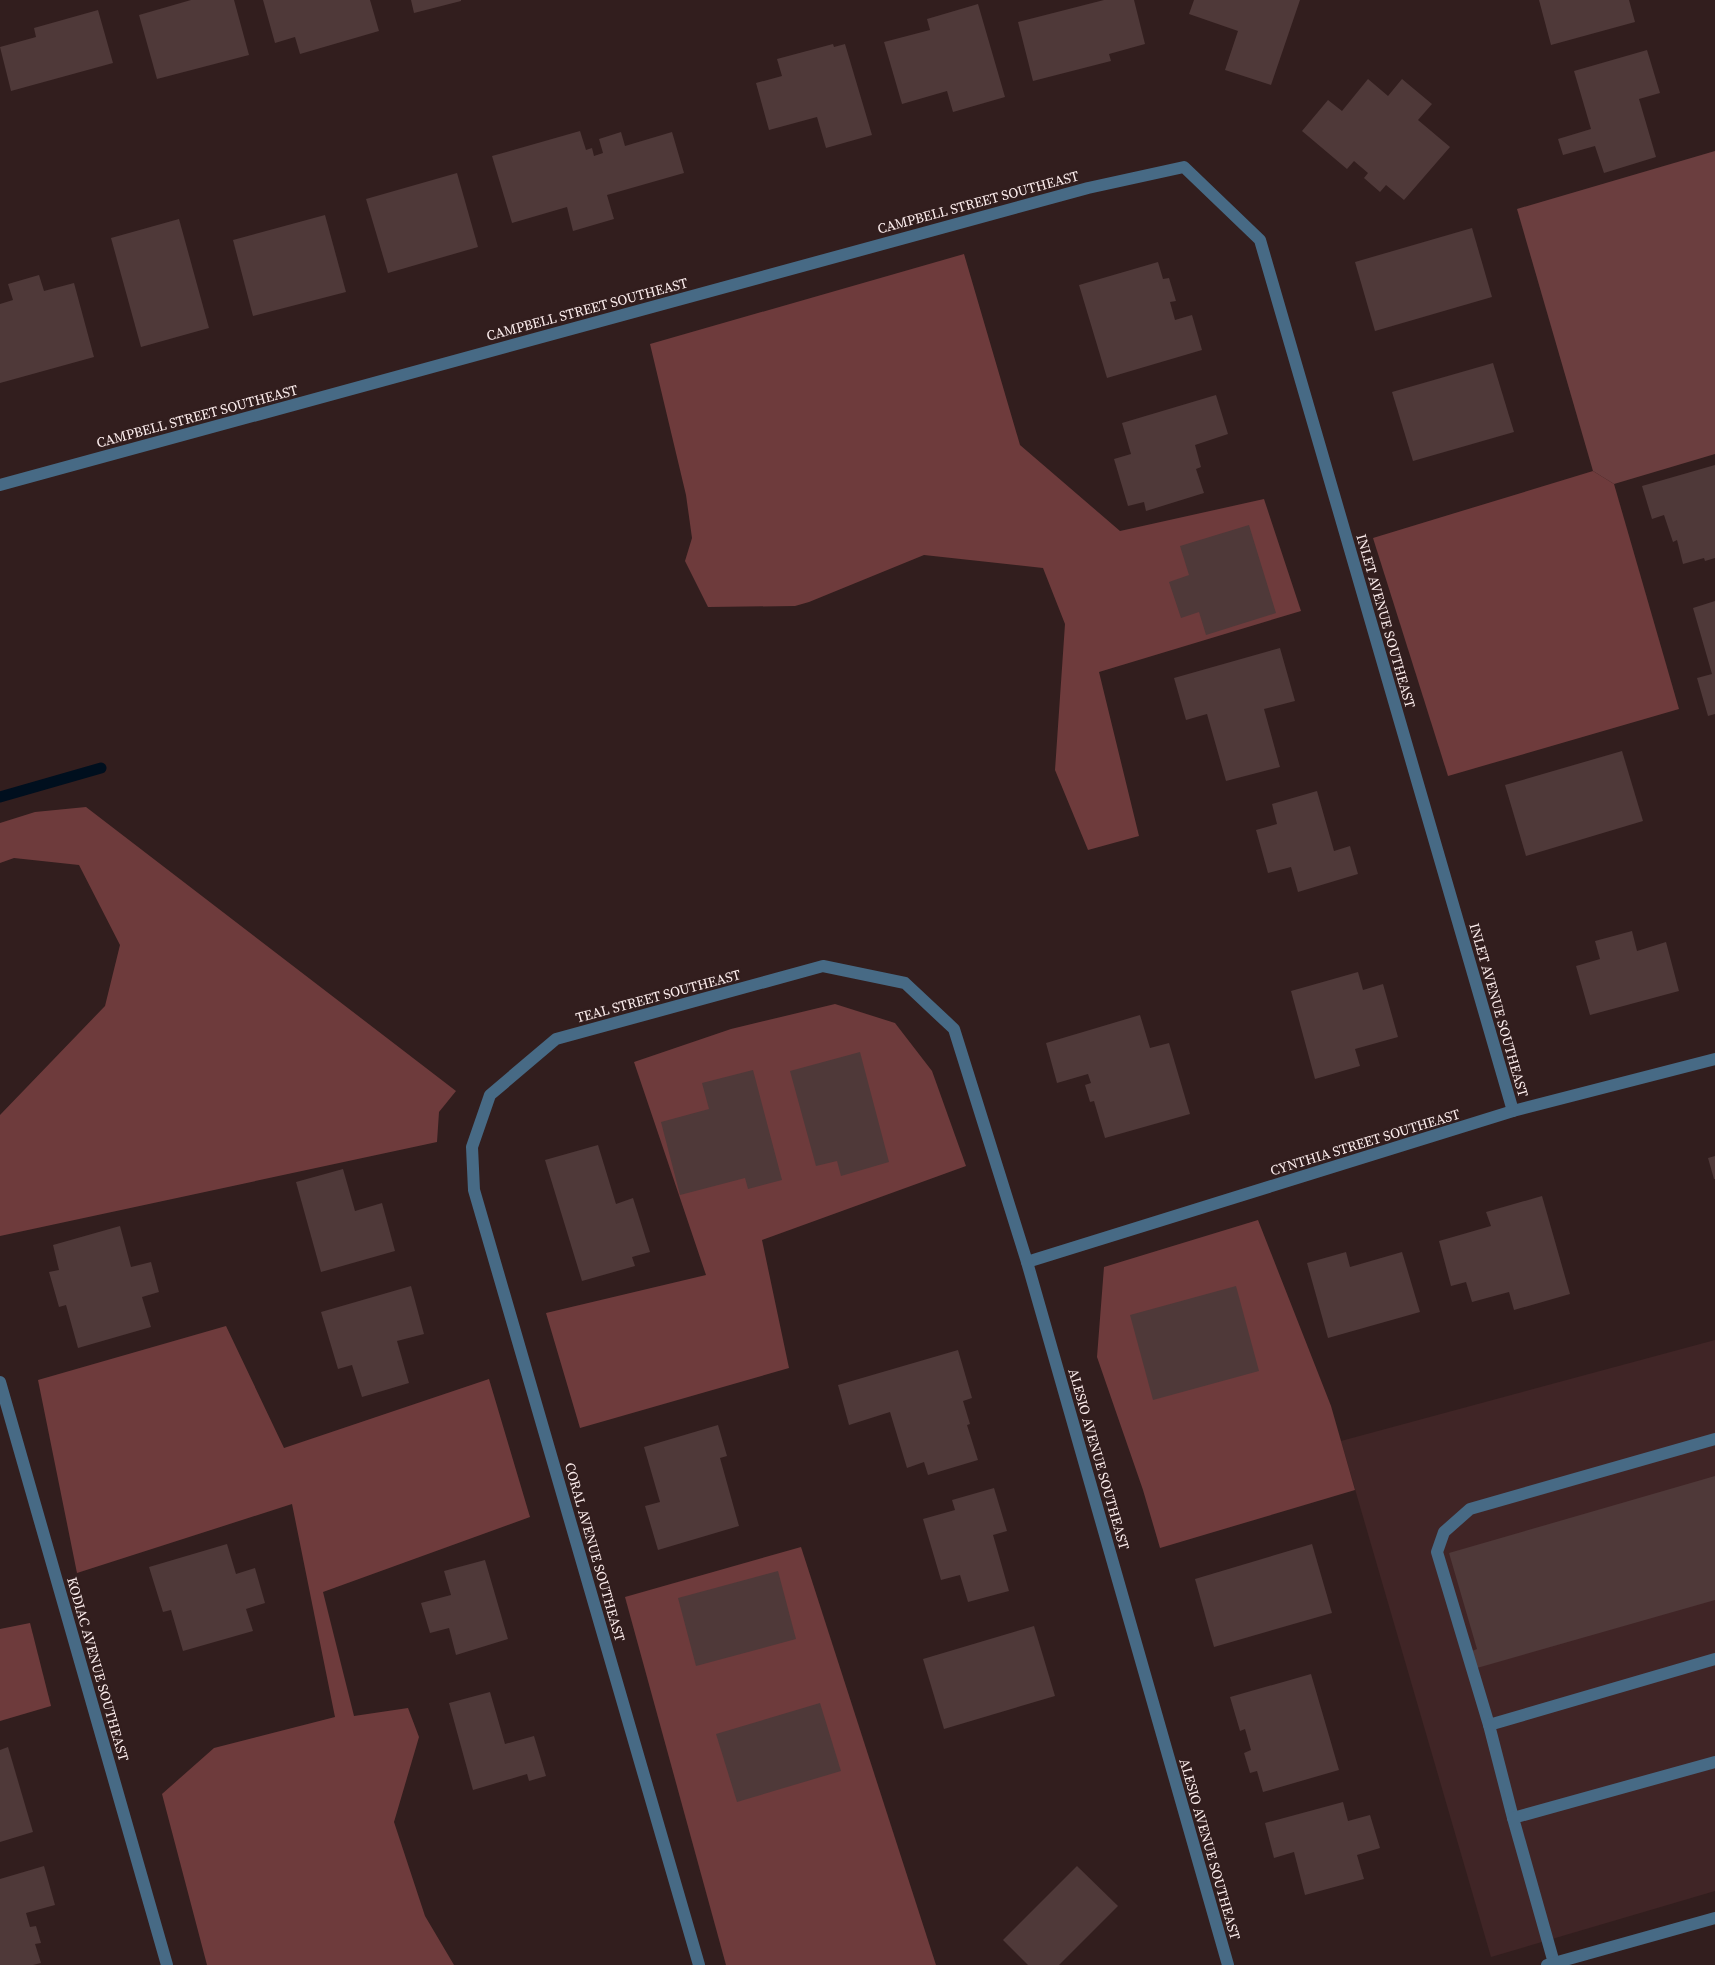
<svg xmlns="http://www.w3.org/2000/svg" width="1715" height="1965" font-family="'Source Serif 4',serif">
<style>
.built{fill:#402526}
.green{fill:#6b3e3f}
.forest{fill:#6e3b3c}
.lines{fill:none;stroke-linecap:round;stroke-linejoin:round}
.stream{stroke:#000f1e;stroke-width:11}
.building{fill:#4f3939}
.minor{stroke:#476a85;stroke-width:12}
.labels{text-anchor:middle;stroke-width:4.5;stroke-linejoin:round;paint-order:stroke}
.street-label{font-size:14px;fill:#fceded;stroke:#321e1e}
</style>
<rect width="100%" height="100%" fill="#321e1e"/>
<polygon class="built" points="1715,1340 1715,1891 1491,1957 1341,1441"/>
<polygon class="green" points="1715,151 1715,454 1614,484 1593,471 1517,209"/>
<g class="forest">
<polygon points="964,254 1020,445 1120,531 1264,499 1301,611 1099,672 1139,836 1088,850 1055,770 1065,624 1043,568 924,555 809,602 795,606 708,607 685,561 692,538 686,495 650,344"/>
<polygon points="1593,471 1614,484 1679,709 1448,776 1373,538"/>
<polygon points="86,807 456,1091 439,1112 437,1142 0,1236 0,1115 105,1006 120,945 79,865 14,858 0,863 0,823 35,812"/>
<polygon points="835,1004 895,1023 932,1071 966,1166 762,1240 789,1368 580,1428 546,1313 706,1275 634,1062 731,1029"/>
<polygon points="1258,1220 1331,1406 1355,1490 1160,1548 1143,1490 1097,1357 1104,1267"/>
<polygon points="226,1326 284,1448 489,1379 530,1517 323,1592 354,1716 408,1708 419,1737 394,1822 425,1916 454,1965 207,1965 162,1794 214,1748 335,1717 292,1504 77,1573 38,1380"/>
<polygon points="801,1547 936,1965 726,1965 625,1597"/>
<polygon points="30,1623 51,1706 0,1721 0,1629"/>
</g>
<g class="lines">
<polyline class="stream" points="0,797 101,768"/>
</g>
<g class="building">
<polygon points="191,0 234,0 249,55 157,79 139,15"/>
<polygon points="263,0 370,0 379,31 300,54 295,37 275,43"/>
<polygon points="411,0 461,0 461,1 414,13"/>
<polygon points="1104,0 1134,0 1145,44 1109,54 1111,61 1033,81 1018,22"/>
<polygon points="1194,0 1300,0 1271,85 1225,70 1238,31 1189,14"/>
<polygon points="1539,0 1629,0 1635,22 1551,45"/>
<polygon points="978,4 1005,97 953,112 947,91 902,104 884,42 930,30 927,19"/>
<polygon points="98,10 113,63 11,91 0,47 36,37 34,28"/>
<polygon points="833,44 834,47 845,44 872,135 826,148 817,117 769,130 756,83 782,76 777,59"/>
<polygon points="1647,50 1660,93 1639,99 1656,157 1604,173 1595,146 1563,155 1558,139 1591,129 1574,71"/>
<polygon points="1368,79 1388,96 1402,79 1432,104 1418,120 1450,147 1404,200 1386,185 1380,192 1364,178 1368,173 1354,161 1347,169 1302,131 1328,100 1342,111"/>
<polygon points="580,131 586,150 592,148 594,156 603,153 599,139 621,132 625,146 672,132 684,173 607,195 614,219 573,231 567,207 512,223 492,156"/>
<polygon points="457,173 478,247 388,273 366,199"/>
<polygon points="325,215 346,292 253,316 233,240"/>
<polygon points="179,219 209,328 141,347 111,238"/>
<polygon points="1472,228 1492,297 1375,331 1355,262"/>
<polygon points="1158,262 1163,279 1169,278 1176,301 1170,302 1175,320 1192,315 1202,350 1107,378 1079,285"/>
<polygon points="39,275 44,291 74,283 94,357 0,383 0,304 13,300 8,284"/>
<polygon points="1493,363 1514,432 1413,461 1392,392"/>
<polygon points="1216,395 1228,434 1195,445 1201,467 1196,469 1204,493 1146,511 1144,502 1128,506 1114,459 1131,454 1122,423"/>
<polygon points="1715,465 1715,558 1705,561 1704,558 1683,564 1677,540 1673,542 1664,515 1652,519 1642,486"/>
<polygon points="1249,525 1276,613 1206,635 1199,612 1181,618 1169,582 1189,575 1180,546"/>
<polygon points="1715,601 1715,714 1708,716 1697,678 1712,674 1693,608"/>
<polygon points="1280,648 1295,701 1264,709 1280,767 1226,781 1207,714 1186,720 1174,678"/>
<polygon points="1622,751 1643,821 1526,856 1505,785"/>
<polygon points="1317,791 1334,851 1350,846 1358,874 1298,892 1291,867 1268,873 1256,830 1277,824 1272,804"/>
<polygon points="1632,931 1637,951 1666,942 1679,991 1590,1015 1576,966 1600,959 1595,941"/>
<polygon points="1358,972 1363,990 1383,984 1398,1037 1355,1049 1360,1066 1315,1079 1291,991"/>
<polygon points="1140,1015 1150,1048 1169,1043 1190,1114 1105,1138 1094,1101 1090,1102 1085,1085 1091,1083 1088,1074 1057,1083 1046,1043"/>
<polygon points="860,1052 889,1162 841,1176 837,1161 816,1166 790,1071"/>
<polygon points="753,1070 782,1180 748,1189 745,1178 680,1195 661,1122 709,1109 702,1083"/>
<polygon points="598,1145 616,1204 633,1198 650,1252 632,1257 635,1266 582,1281 545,1160"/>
<polygon points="1715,1156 1715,1179 1714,1179 1708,1158"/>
<polygon points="343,1169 355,1211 382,1203 395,1251 321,1272 296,1182"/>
<polygon points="1542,1196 1570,1294 1514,1310 1509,1292 1472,1302 1466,1282 1451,1286 1439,1241 1491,1226 1486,1212"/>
<polygon points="120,1226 131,1267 151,1262 159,1292 142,1297 151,1327 78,1348 66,1305 59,1307 49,1272 59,1270 53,1245"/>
<polygon points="1346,1252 1350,1267 1402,1252 1420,1312 1328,1338 1307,1263"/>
<polygon points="411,1286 424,1334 397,1341 409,1383 362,1397 352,1365 338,1369 321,1312"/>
<polygon points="1236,1286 1259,1371 1153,1400 1130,1315"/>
<polygon points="958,1350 972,1398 963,1401 970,1424 967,1425 978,1460 928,1475 924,1462 907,1468 890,1412 849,1425 838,1385"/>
<polygon points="718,1425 727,1456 720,1458 739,1526 658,1550 645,1506 660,1502 644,1447"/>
<polygon points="1715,1476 1715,1600 1477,1668 1472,1651 1477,1649 1449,1553"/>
<polygon points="994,1488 1007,1531 993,1535 1009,1591 968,1602 960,1575 941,1580 923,1519 955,1510 952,1500"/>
<polygon points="227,1544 236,1574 255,1568 265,1603 246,1609 253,1631 183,1651 171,1610 163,1612 149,1567"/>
<polygon points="1312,1544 1332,1613 1214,1647 1195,1579"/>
<polygon points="485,1560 508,1639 456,1655 449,1628 430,1633 421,1603 451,1595 444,1571"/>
<polygon points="778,1571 796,1639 696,1666 678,1598"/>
<polygon points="1034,1626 1055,1696 944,1729 923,1659"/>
<polygon points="1311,1674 1339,1770 1263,1792 1257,1771 1250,1773 1244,1753 1251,1750 1245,1729 1240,1731 1230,1697"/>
<polygon points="490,1692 505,1744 534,1736 546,1776 529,1781 527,1774 473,1790 449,1703"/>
<polygon points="820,1703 841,1771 737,1802 716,1734"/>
<polygon points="8,1747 33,1832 0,1842 0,1750"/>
<polygon points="1343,1802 1348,1821 1370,1815 1380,1848 1357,1855 1364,1879 1305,1895 1294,1852 1274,1858 1265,1823"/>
<polygon points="44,1866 55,1905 26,1913 30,1927 36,1926 41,1943 35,1944 41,1963 33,1965 0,1965 0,1879"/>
<polygon points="1077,1866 1118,1906 1059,1965 1028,1965 1003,1940"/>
</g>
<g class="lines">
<g class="minor">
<polyline points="0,485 1088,188 1184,167 1260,240 1513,1111"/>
<polyline points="1027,1262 1513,1111 1715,1059"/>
<polyline points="0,1382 167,1965"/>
<polyline points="1489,1725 1437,1552 1444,1532 1470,1509 1715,1439"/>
<polyline points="1513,1818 1489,1725 1715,1659"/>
<polyline points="1554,1963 1513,1818 1715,1762"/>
<polyline points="699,1965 474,1190 472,1147 490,1095 556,1039 823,966 905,983 954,1029 1027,1262 1228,1965"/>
<polyline points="1547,1965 1715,1918"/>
</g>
</g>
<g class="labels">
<g class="street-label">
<text transform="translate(978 202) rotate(-15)" y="5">CAMPBELL STREET SOUTHEAST</text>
<text transform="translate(587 309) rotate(-15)" y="5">CAMPBELL STREET SOUTHEAST</text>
<text transform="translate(197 416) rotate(-15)" y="5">CAMPBELL STREET SOUTHEAST</text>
<text transform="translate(1386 621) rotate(74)" y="5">INLET AVENUE SOUTHEAST</text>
<text transform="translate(658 996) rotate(-15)" y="5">TEAL STREET SOUTHEAST</text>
<text transform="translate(1499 1010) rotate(74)" y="5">INLET AVENUE SOUTHEAST</text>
<text transform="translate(1365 1142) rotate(-17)" y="5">CYNTHIA STREET SOUTHEAST</text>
<text transform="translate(1099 1459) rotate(74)" y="5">ALESIO AVENUE SOUTHEAST</text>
<text transform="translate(595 1552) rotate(74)" y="5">CORAL AVENUE SOUTHEAST</text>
<text transform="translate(98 1669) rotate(74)" y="5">KODIAC AVENUE SOUTHEAST</text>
<text transform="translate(1210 1849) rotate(74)" y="5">ALESIO AVENUE SOUTHEAST</text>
</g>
</g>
</svg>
